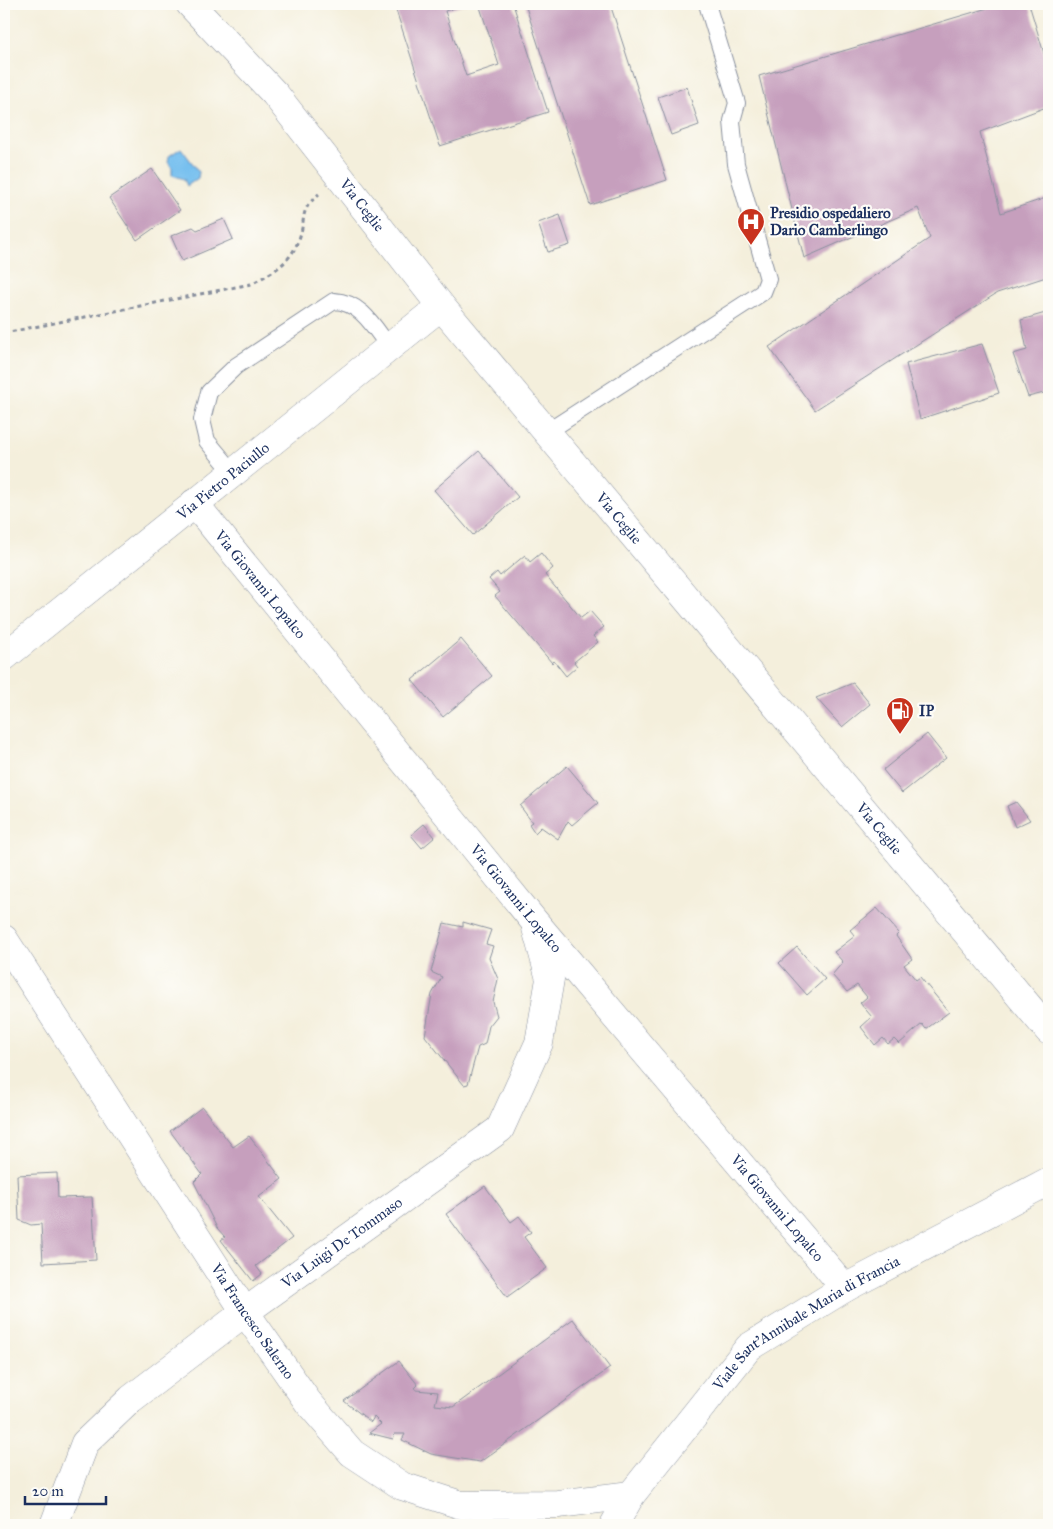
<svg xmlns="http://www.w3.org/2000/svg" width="1053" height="1529" font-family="'IM FELL Great Primer',serif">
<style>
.water{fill:#76bfef;stroke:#4877a6}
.building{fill:#c69fbd}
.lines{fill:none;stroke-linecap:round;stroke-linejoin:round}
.service-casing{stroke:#888f9d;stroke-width:18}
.minor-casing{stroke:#888f9d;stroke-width:29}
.secondary-casing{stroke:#888f9d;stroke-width:29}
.path{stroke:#888f9d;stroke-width:3;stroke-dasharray:4 4;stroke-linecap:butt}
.service{stroke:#fff;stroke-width:16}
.minor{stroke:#fff;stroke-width:28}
.secondary{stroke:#fff;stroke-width:28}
.labels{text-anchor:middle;stroke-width:4.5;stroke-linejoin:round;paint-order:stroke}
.street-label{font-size:15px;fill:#1b2f5e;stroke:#fdfcf7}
.poi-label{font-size:15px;font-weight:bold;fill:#1b2f5e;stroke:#fdfcf7;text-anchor:start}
</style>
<rect width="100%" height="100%" fill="#fdfcf7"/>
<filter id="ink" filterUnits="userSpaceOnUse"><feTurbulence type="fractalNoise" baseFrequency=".02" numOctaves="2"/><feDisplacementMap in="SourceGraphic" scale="10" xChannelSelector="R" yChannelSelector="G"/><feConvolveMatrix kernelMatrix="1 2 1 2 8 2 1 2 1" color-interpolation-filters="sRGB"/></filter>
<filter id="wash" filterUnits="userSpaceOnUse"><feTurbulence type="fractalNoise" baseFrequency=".0096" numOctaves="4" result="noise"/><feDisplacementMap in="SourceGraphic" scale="20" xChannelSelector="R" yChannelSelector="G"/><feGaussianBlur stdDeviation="1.12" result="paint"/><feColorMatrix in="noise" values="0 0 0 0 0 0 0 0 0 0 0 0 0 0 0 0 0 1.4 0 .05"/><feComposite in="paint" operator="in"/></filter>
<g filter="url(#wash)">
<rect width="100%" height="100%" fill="#f4efdc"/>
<polygon class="water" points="181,148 199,172 198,178 187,186 184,179 172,175 172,168 168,162 169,156"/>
<g id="blocks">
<g class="building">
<polygon points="394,4 467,4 445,11 466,76 499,65 479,4 513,4 548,112 440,146"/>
<polygon points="525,4 610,4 667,180 590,205"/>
<polygon points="1001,4 1029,4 1049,70 1049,106 980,132 1001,213 1049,197 1049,276 997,293 815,410 769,347 930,238 918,208 804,258 759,76"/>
<polygon points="687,87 699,125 671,135 658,97"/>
<polygon points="152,169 180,210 137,240 109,198"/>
<polygon points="560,215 570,245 548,252 538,223"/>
<polygon points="224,219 233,239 182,261 171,236 193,227 197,230"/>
<polygon points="1049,312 1049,380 1045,382 1048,392 1028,397 1013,354 1027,350 1021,320"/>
<polygon points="982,344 999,393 920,419 906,364"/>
<polygon points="479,451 518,497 473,535 434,490"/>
<polygon points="541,553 553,568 545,575 581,618 590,611 604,627 593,636 598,642 574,662 577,666 566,676 554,661 552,663 495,596 500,592 489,579 497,572 500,576 525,555 530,562"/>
<polygon points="461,639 492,676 443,717 412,680"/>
<polygon points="853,683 870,704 842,727 816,698"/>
<polygon points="927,734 946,758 902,793 883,770"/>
<polygon points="567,766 598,803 572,825 568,821 558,839 541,827 535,833 529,824 532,822 520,806"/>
<polygon points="1016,802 1030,820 1015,827 1007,806"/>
<polygon points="424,824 435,837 422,848 411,835"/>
<polygon points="877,908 899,933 896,936 912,959 904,965 916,980 920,977 949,1012 926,1029 922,1024 899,1044 894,1039 888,1044 883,1038 875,1045 861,1027 872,1017 860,1003 867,997 857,985 847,992 832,975 843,962 834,952 855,936 850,930"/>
<polygon points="463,922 491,930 486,944 493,946 489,958 498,979 493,1002 497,1016 489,1026 485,1044 478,1047 468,1084 464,1085 425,1036 432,994 442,977 431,972 444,923 463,927"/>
<polygon points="797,947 825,979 807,995 779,963"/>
<polygon points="202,1107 233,1147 249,1136 282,1179 259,1197 292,1238 256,1266 262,1274 253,1281 221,1240 225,1237 217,1228 194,1182 202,1174 170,1131"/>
<polygon points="57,1173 58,1198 92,1197 96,1260 43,1263 41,1224 31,1225 19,1220 17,1175"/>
<polygon points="485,1186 511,1222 519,1216 531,1232 524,1237 547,1268 507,1297 446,1214"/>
<polygon points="573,1319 610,1368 480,1462 431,1454 402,1440 405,1434 395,1434 393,1439 369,1433 381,1424 374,1417 371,1422 344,1401 399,1361 418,1385 415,1388 416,1390 438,1392 435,1405 453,1407"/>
</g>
</g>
</g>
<g filter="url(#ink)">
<use href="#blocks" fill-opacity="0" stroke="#888f9d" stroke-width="1"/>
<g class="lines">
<defs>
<g id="service">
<polyline points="547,432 763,292 768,279 736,164 732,121 737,103 707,4"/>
<path d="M233 472 207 441 202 420 209 392 236 366 334 301C361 302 374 327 389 347"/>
</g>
<g id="minor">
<path id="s1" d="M194 503 534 921 845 1288"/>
<path id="s2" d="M4 657 441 306"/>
<path id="s3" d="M4 939 245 1312 308 1402 352 1453 402 1486 461 1505 558 1504 631 1495"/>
<path id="s4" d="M54 1525 85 1443 131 1399 245 1312 500 1129 539 1043 550 979 536 928"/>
<path id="s5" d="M614 1525 631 1495 749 1347 845 1288 1049 1181"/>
</g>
<g id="secondary">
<path id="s6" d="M190 4 275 94 441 306 1049 1031"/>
</g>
</defs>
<use href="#service" class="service-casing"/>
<use href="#minor" class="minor-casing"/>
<use href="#secondary" class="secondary-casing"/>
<path class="path" d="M4 333 251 284C273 272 290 264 299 239 307 216 298 212 319 194"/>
<use href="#service" class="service"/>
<use href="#minor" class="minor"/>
<use href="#secondary" class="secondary"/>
</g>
</g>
<defs>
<symbol id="hospital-pin" viewBox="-11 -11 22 30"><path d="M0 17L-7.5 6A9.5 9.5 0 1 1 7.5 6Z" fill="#c8321e" stroke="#fdfcf7"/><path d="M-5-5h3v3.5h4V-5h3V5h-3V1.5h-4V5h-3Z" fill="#fff"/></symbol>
<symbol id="fuel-pin" viewBox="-11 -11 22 30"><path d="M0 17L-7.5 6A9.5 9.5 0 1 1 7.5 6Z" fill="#c8321e" stroke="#fdfcf7"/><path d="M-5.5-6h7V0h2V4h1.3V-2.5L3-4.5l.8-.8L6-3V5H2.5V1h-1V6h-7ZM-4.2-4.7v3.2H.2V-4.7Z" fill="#fff"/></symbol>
</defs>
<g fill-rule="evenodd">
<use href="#hospital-pin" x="735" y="206" width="32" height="43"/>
<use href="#fuel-pin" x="884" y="695" width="32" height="43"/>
</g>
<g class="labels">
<g class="street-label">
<text dy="5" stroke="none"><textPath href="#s6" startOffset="265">Via Ceglie</textPath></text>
<text dy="5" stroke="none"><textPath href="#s2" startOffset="281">Via Pietro Paciullo</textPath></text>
<text dy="5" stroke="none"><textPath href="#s6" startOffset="670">Via Ceglie</textPath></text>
<text dy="5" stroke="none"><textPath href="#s1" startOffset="105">Via Giovanni Lopalco</textPath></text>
<text dy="5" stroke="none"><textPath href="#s6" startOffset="1075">Via Ceglie</textPath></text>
<text dy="5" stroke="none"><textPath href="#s1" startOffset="510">Via Giovanni Lopalco</textPath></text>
<text dy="5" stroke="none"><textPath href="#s1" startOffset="915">Via Giovanni Lopalco</textPath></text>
<text dy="5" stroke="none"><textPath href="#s4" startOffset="414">Via Luigi De Tommaso</textPath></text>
<text dy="5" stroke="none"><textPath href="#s3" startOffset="456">Via Francesco Salerno</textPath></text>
<text dy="5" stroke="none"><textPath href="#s5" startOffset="284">Viale Sant'Annibale Maria di Francia</textPath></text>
</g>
<g class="poi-label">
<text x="770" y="218">Presidio ospedaliero<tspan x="770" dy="17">Dario Camberlingo</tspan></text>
<text x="919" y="716">IP</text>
</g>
</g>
<rect width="1053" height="1529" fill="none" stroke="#fdfcf7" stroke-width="20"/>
<path d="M25 1496v8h81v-8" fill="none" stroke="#1b2f5e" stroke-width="2.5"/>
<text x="32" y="1496" font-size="15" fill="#1b2f5e" stroke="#fdfcf7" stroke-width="4" paint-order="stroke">20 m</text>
</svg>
